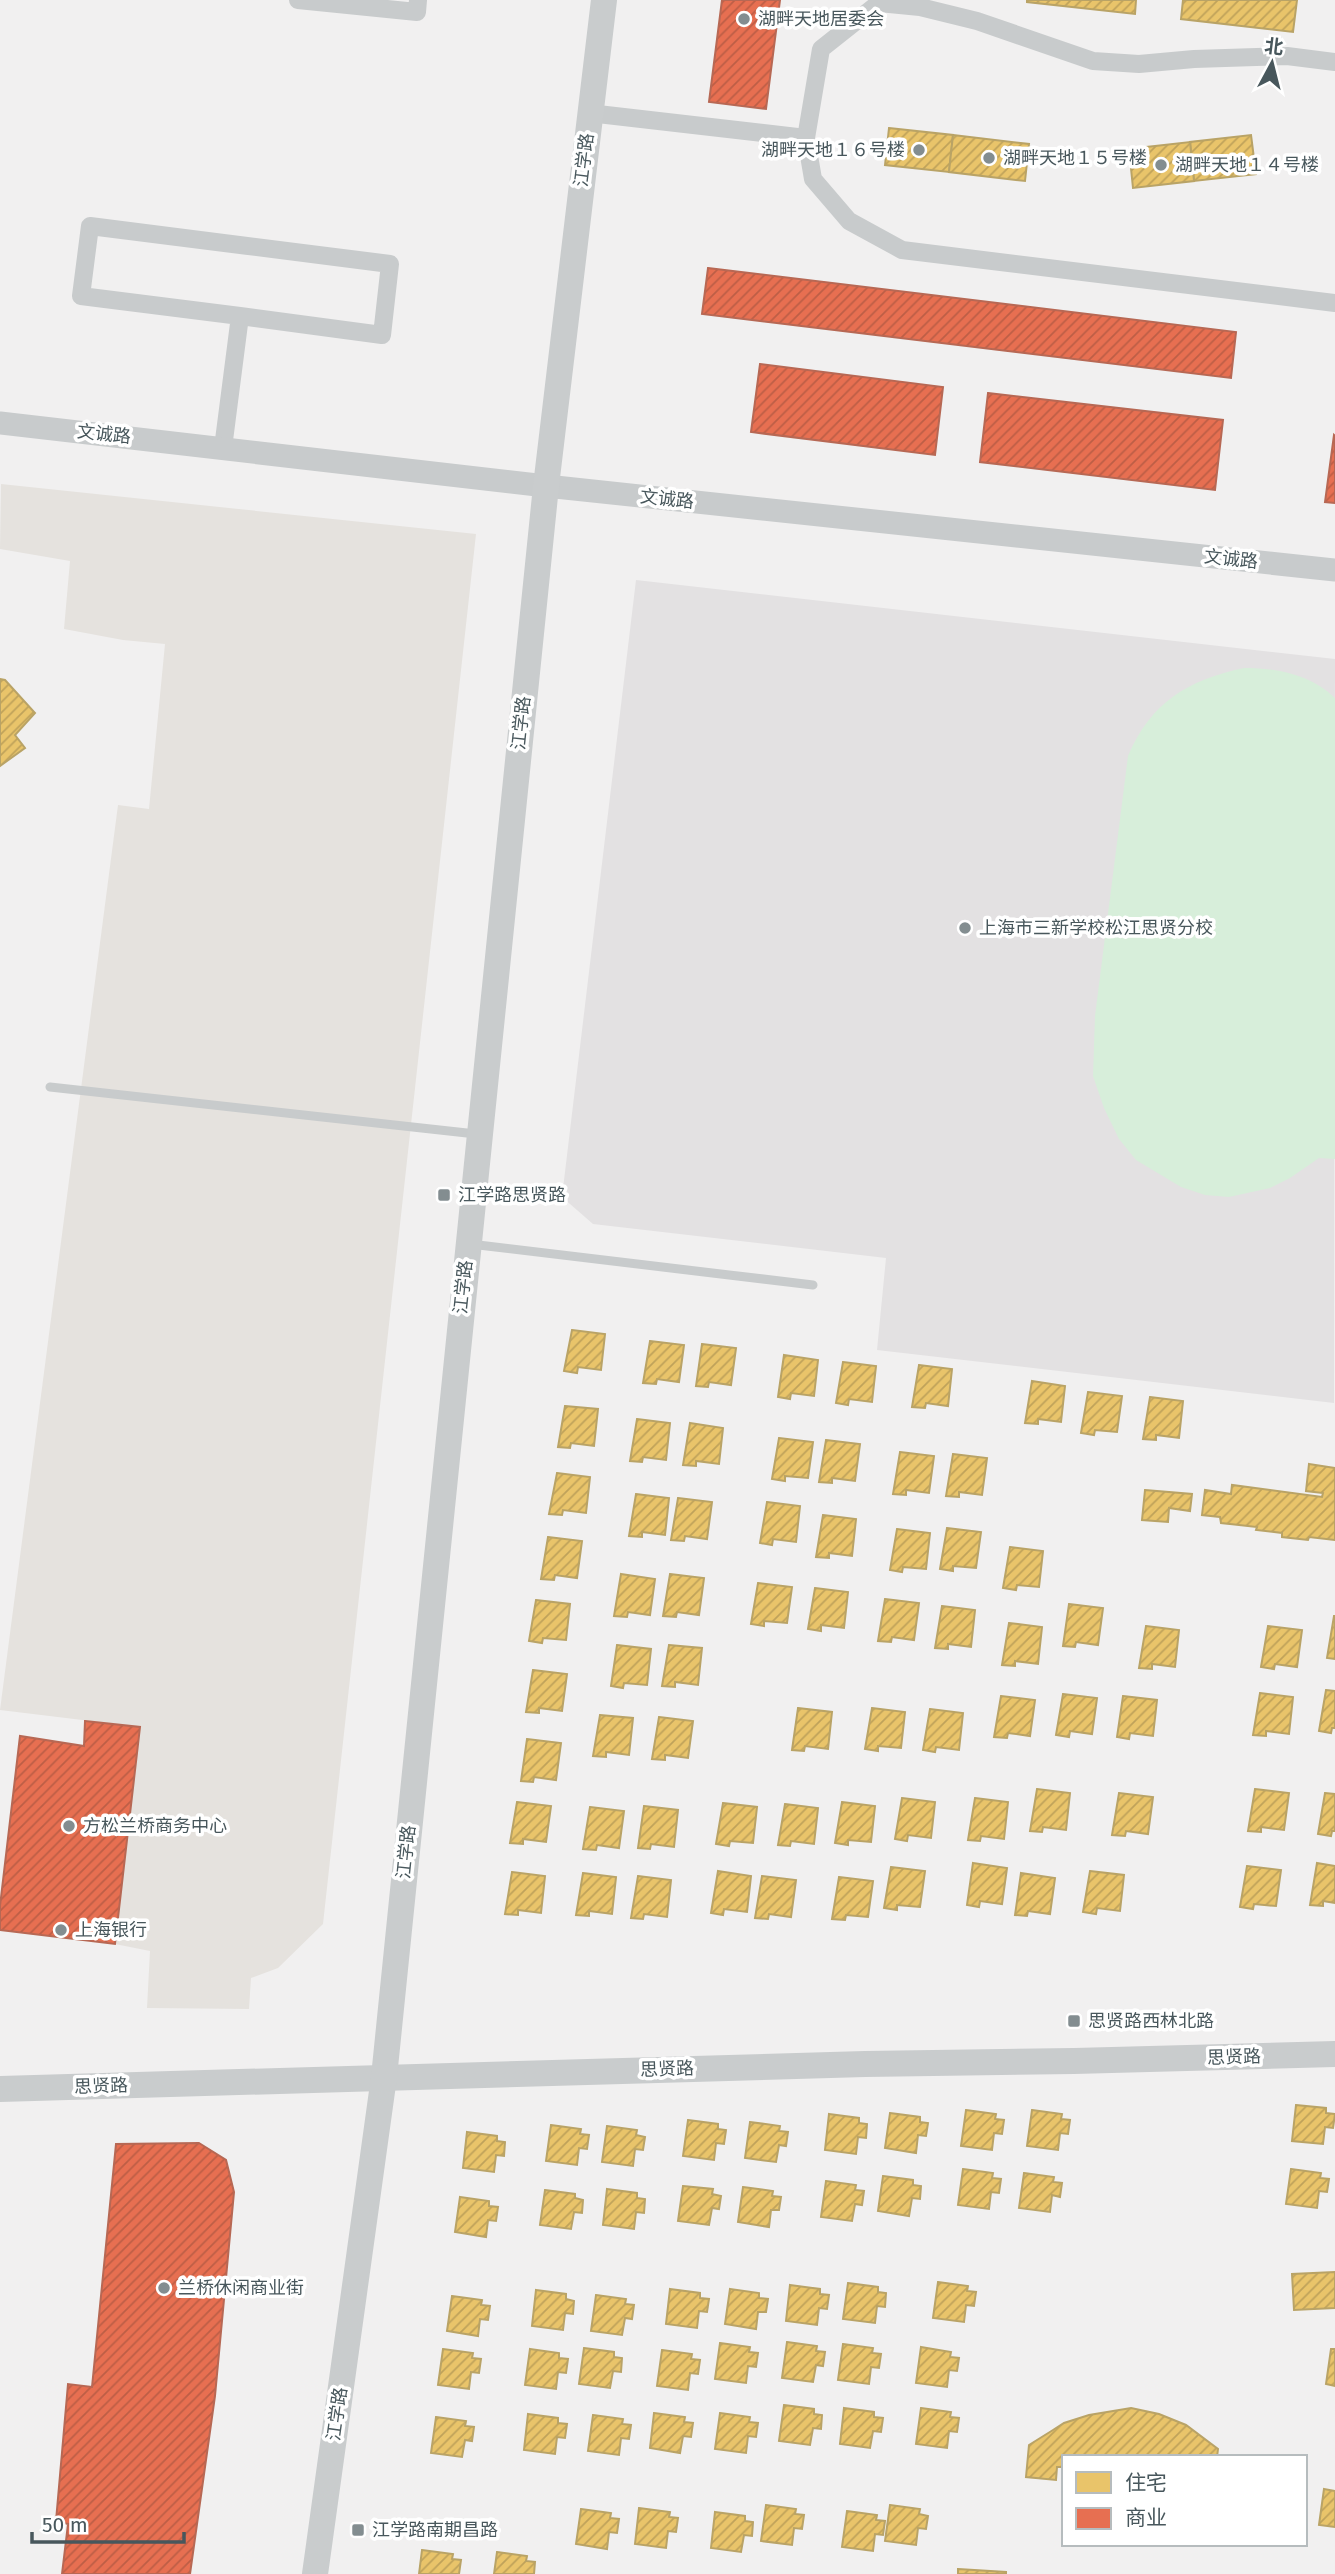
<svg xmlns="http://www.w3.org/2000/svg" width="1335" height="2574" font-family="'Fira Sans','Noto Sans SC',sans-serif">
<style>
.commercial{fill:#e5e2de}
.education{fill:#e3e1e2}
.pitch{fill:#d7eeda}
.homes{fill:url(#homes-hatch);stroke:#b9a366;stroke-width:2}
.shops{fill:url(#shops-hatch);stroke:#b76854;stroke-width:2}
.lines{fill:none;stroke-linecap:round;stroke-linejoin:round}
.service{stroke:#c8cbcc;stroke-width:9}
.minor{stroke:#c8cbcc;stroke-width:18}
.tertiary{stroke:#c8cbcc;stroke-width:23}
.secondary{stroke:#c9cccd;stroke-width:26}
.poi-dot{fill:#838d90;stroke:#fff;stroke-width:2.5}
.labels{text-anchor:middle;stroke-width:7;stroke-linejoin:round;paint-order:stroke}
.poi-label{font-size:18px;fill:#48575c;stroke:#fff;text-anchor:start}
.street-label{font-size:18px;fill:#48575c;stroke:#fff}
</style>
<defs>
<pattern id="homes-hatch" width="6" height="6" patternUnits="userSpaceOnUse" patternTransform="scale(1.75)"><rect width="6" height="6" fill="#e9c46a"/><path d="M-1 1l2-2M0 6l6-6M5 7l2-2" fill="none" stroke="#bfa25a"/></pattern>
<pattern id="shops-hatch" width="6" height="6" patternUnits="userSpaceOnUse" patternTransform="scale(1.75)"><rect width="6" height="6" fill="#e76f51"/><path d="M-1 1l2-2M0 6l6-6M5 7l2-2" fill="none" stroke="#bd5e46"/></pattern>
</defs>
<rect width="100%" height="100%" fill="#f1f0f0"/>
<polygon class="commercial" points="1,484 476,534 323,1924 278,1968 251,1978 249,2009 147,2008 150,1951 115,1944 140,1727 0,1710 118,805 149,809 165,644 123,640 64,629 70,561 0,549"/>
<polygon class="education" points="636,580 1335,659 1334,1403 877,1350 886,1258 593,1224 562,1197"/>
<path class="pitch" d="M1244 668C1277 668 1310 674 1335 698V1159L1319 1158 1290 1178 1270 1188 1229 1197 1205 1195 1181 1187 1136 1160 1119 1139 1104 1108 1093 1076 1095 1016 1128 756C1151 702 1188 680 1244 668Z"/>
<g class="homes">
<polygon points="1027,0 1136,0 1135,14 1027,2"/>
<polygon points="1183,0 1297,0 1293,32 1181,19"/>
<polygon points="889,128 953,135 949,172 885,165"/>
<polygon points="953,135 1029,144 1025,181 949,172"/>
<polygon points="1251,135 1256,174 1194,181 1190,142"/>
<polygon points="1190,142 1194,181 1133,188 1129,149"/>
<polygon points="0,679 5,680 35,713 15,735 25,748 0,766"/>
<polygon points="572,1330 605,1334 601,1370 578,1367 577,1373 564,1371"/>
<polygon points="650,1341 684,1345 679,1382 657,1379 656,1384 643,1383"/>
<polygon points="702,1344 736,1348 731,1385 709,1382 708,1387 696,1386"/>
<polygon points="784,1355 818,1360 814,1396 791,1393 790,1399 778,1397"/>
<polygon points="843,1362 876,1366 872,1402 849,1399 848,1405 836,1403"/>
<polygon points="919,1365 952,1369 948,1406 926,1403 925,1408 912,1407"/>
<polygon points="1032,1381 1065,1386 1061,1422 1038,1419 1038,1424 1025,1423"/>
<polygon points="1088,1392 1122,1396 1117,1432 1095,1430 1094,1435 1081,1433"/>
<polygon points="1150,1397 1183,1401 1179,1438 1156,1435 1156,1440 1143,1439"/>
<polygon points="565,1406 598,1409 594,1446 571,1443 570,1448 558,1447"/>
<polygon points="637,1419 670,1423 666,1460 643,1457 642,1462 630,1461"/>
<polygon points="690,1423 723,1428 719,1464 696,1461 696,1466 683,1465"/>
<polygon points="779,1438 813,1442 808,1478 785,1476 785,1481 772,1479"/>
<polygon points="826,1440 860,1444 855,1481 832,1478 832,1483 819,1482"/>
<polygon points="900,1452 934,1456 929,1493 906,1490 906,1495 893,1494"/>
<polygon points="953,1454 987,1458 982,1495 959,1492 959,1497 946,1496"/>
<polygon points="1309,1464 1335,1468 1335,1540 1309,1537 1308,1540 1282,1537 1282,1533 1256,1530 1257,1527 1221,1523 1220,1517 1202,1515 1205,1490 1231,1494 1232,1485 1322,1497 1323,1493 1306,1491"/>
<polygon points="557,1473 590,1477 586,1513 563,1510 562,1515 549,1514"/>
<polygon points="1145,1490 1192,1494 1190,1511 1169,1508 1168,1522 1142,1520"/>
<polygon points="636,1494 669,1498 665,1535 642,1532 642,1537 629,1536"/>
<polygon points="678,1498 712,1502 707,1539 685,1536 684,1541 671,1540"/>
<polygon points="767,1502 800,1506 796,1542 773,1539 772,1545 760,1543"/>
<polygon points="823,1515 856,1519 852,1556 829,1553 829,1558 816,1557"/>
<polygon points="947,1528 981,1532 976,1568 953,1566 953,1571 940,1569"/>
<polygon points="897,1529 930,1533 926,1569 903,1567 902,1572 890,1570"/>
<polygon points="548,1537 582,1541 577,1578 555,1575 554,1580 541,1579"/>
<polygon points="1010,1547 1043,1551 1039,1587 1017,1585 1016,1590 1003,1588"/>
<polygon points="621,1574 655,1579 650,1615 628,1612 627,1617 614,1616"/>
<polygon points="670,1574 704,1578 699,1615 677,1612 676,1617 663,1616"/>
<polygon points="758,1583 792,1587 787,1623 764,1621 764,1626 751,1624"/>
<polygon points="815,1588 848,1592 844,1628 821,1625 821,1631 808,1629"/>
<polygon points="885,1599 919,1603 914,1640 892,1637 891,1642 878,1641"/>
<polygon points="536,1600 570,1604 566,1640 543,1638 542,1643 529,1641"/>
<polygon points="1069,1604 1103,1608 1098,1645 1076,1642 1075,1647 1063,1646"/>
<polygon points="942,1606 975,1610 971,1647 948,1644 948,1649 935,1648"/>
<polygon points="1334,1616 1335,1616 1335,1659 1327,1658"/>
<polygon points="1009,1623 1042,1627 1038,1664 1015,1661 1015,1666 1002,1665"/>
<polygon points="1146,1626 1179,1630 1175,1667 1152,1664 1152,1669 1139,1668"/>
<polygon points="1268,1626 1302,1630 1297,1667 1275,1664 1274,1669 1261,1667"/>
<polygon points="617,1645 651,1649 647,1685 624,1683 623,1688 611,1686"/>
<polygon points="669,1645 702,1648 698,1685 675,1682 675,1687 662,1686"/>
<polygon points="533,1670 567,1674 562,1711 539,1708 539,1713 526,1712"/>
<polygon points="1326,1690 1335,1691 1335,1728 1332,1728 1331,1733 1319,1731"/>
<polygon points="1260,1693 1293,1697 1289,1734 1266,1731 1266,1736 1253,1735"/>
<polygon points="1063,1694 1097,1698 1092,1734 1070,1731 1069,1737 1056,1735"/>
<polygon points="1001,1696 1035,1700 1030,1736 1008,1733 1007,1738 994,1737"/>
<polygon points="1123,1696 1157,1700 1153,1736 1130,1733 1129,1739 1117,1737"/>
<polygon points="798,1708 832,1712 828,1749 805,1746 804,1751 792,1750"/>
<polygon points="872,1708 905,1712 901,1748 878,1746 878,1751 865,1749"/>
<polygon points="930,1709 963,1713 959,1750 936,1747 935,1752 923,1750"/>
<polygon points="600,1715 633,1718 629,1755 606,1752 606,1757 593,1756"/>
<polygon points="659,1717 693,1721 688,1758 665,1755 665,1760 652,1759"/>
<polygon points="527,1739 561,1743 556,1780 534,1777 533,1782 521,1781"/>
<polygon points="1037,1789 1070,1793 1066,1830 1043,1827 1042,1832 1030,1831"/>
<polygon points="1255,1789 1289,1793 1284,1830 1261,1827 1261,1832 1248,1831"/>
<polygon points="1119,1793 1153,1797 1148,1834 1126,1831 1125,1836 1112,1835"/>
<polygon points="1325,1793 1335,1794 1335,1831 1332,1831 1331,1836 1318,1834"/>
<polygon points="902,1798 935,1802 931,1838 908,1835 907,1841 895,1839"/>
<polygon points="975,1798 1008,1802 1004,1839 981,1836 980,1841 968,1840"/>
<polygon points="517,1802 551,1806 546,1842 523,1839 523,1844 510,1843"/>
<polygon points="842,1802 875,1806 871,1842 848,1840 848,1845 835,1843"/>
<polygon points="723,1803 757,1807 753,1843 730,1841 729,1846 716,1844"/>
<polygon points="785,1804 818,1808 814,1844 791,1841 790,1846 778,1845"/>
<polygon points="644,1806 678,1810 674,1847 651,1844 650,1849 638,1848"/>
<polygon points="590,1807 624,1811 619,1848 597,1845 596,1850 583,1849"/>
<polygon points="973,1863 1007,1868 1002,1904 980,1901 979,1907 967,1905"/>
<polygon points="1317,1863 1335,1866 1335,1903 1323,1901 1323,1906 1310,1905"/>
<polygon points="1247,1866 1281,1870 1276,1906 1254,1904 1253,1909 1240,1907"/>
<polygon points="891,1867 925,1871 920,1907 897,1905 897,1910 884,1908"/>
<polygon points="718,1871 751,1876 747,1912 724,1909 723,1915 711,1913"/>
<polygon points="1090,1871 1124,1875 1120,1911 1097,1908 1096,1914 1083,1912"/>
<polygon points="512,1872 545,1876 541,1913 518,1910 518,1915 505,1914"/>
<polygon points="583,1873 616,1877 612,1914 589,1911 589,1916 576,1915"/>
<polygon points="1021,1873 1055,1878 1050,1914 1028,1911 1027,1916 1015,1915"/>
<polygon points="638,1876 671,1880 667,1917 644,1914 643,1919 631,1918"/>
<polygon points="762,1876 796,1880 791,1917 769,1914 768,1919 755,1918"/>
<polygon points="839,1877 873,1881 868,1917 846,1915 845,1920 832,1919"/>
<polygon points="1296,2105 1326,2108 1326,2113 1335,2114 1333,2128 1325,2127 1323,2144 1292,2141"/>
<polygon points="966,2110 996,2114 995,2119 1004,2120 1002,2134 994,2133 992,2150 961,2146"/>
<polygon points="1032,2110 1062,2114 1061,2119 1070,2120 1068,2134 1060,2133 1058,2150 1027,2146"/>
<polygon points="890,2113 920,2117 920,2122 928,2123 926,2136 918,2135 916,2153 885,2148"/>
<polygon points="829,2114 859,2118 859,2123 867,2124 866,2138 858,2137 856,2154 825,2150"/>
<polygon points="688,2120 718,2124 718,2129 726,2130 724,2144 716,2143 714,2160 683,2156"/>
<polygon points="750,2122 780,2126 779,2131 788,2132 786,2146 779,2145 776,2162 745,2158"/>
<polygon points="551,2125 581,2129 580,2134 589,2135 587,2149 579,2148 577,2165 546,2161"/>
<polygon points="607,2126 637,2130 636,2135 645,2137 643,2150 635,2149 633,2166 602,2162"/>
<polygon points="467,2132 497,2136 497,2141 505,2142 504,2156 496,2155 494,2172 463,2168"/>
<polygon points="963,2169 993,2173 992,2178 1001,2179 999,2193 991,2192 989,2209 958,2205"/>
<polygon points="1291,2169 1321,2173 1320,2178 1329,2179 1327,2192 1319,2191 1317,2208 1286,2204"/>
<polygon points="1024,2173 1054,2177 1053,2182 1062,2183 1060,2197 1052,2195 1050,2212 1019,2208"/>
<polygon points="883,2176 913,2180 913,2185 921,2186 920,2199 912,2198 909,2216 878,2211"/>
<polygon points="826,2181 856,2185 855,2190 864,2191 862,2205 855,2204 852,2221 821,2217"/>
<polygon points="683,2186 713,2189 712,2194 721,2196 719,2209 712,2208 709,2225 678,2221"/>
<polygon points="743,2187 773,2191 772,2196 781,2197 779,2210 771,2210 769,2227 738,2222"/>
<polygon points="607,2189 637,2193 637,2198 645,2199 644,2213 636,2212 634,2229 603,2225"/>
<polygon points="545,2190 575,2194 575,2198 583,2200 582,2213 574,2212 571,2229 540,2225"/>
<polygon points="460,2197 489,2201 489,2206 498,2207 496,2221 488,2220 486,2237 455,2232"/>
<polygon points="1335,2272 1335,2308 1294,2310 1292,2274"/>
<polygon points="938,2282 968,2286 967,2291 976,2292 974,2306 966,2305 964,2322 933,2318"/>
<polygon points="848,2283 878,2287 878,2292 886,2293 885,2307 877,2306 875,2323 843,2319"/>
<polygon points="790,2285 820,2289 820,2294 829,2295 827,2309 819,2308 817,2325 786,2321"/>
<polygon points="670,2289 700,2293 700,2298 709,2299 707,2312 699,2311 697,2328 666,2324"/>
<polygon points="730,2289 759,2293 759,2298 768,2299 766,2312 758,2312 756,2329 725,2324"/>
<polygon points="536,2290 566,2294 566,2299 574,2301 573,2314 565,2313 563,2330 532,2326"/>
<polygon points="596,2295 626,2299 625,2304 634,2305 632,2319 625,2318 622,2335 591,2331"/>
<polygon points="452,2296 482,2300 481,2305 490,2306 488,2320 480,2319 478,2336 447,2331"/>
<polygon points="787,2342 817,2346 816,2351 825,2352 823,2366 816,2365 813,2382 782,2378"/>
<polygon points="720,2343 750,2347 749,2352 758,2353 756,2367 748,2366 746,2383 715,2379"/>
<polygon points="843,2344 873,2348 872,2353 881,2354 879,2368 871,2367 869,2384 838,2380"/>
<polygon points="921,2347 951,2352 950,2357 959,2358 957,2371 949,2370 947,2387 916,2383"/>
<polygon points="584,2348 614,2352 614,2357 622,2358 621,2372 613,2371 610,2388 579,2384"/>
<polygon points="443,2349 473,2353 472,2358 481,2359 479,2373 471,2372 469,2389 438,2385"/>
<polygon points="530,2349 559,2353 559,2358 568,2359 566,2373 558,2372 556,2389 525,2385"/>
<polygon points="1331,2349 1335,2349 1335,2386 1326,2384"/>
<polygon points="662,2350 692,2354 691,2359 700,2360 698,2374 690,2373 688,2390 657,2386"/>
<polygon points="784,2405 814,2409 814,2414 822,2415 821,2429 813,2428 810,2445 779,2441"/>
<polygon points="844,2408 874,2412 874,2417 883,2418 881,2432 873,2431 870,2448 840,2444"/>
<polygon points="921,2408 951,2412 950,2417 959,2418 957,2432 949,2431 947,2448 916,2444"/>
<polygon points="1131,2408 1159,2414 1186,2425 1218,2449 1217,2457 1064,2457 1064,2467 1057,2467 1056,2480 1026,2477 1029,2445 1053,2430 1064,2423 1089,2415"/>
<polygon points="654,2413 685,2417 684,2422 693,2423 691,2437 683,2436 680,2453 650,2448"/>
<polygon points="720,2413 750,2417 749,2422 758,2423 756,2437 748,2436 746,2453 715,2449"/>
<polygon points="528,2414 558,2418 558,2423 567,2424 565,2438 557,2437 555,2454 524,2450"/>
<polygon points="593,2415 623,2419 622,2424 631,2425 629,2439 621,2438 619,2455 588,2451"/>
<polygon points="436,2417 466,2421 465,2426 474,2427 472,2441 465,2440 462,2457 431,2453"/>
<polygon points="1324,2489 1335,2491 1335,2527 1319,2525"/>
<polygon points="766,2505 796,2509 795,2514 804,2515 802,2529 794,2528 792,2545 761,2541"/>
<polygon points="890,2505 920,2509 919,2514 928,2516 926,2529 918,2528 916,2545 885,2541"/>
<polygon points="639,2508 670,2512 669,2517 678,2518 676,2532 668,2531 666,2548 635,2544"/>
<polygon points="581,2509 611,2513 610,2518 619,2519 617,2533 609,2532 607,2549 576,2544"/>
<polygon points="847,2511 877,2515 876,2520 885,2521 883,2535 875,2534 873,2551 842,2547"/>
<polygon points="715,2512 745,2516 745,2521 753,2522 752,2536 744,2535 741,2552 711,2548"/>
<polygon points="422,2550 453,2554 452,2559 461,2560 459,2574 419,2574"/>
<polygon points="497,2552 527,2556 526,2561 535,2562 534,2574 494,2574"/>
<polygon points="958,2569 1006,2572 1006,2574 958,2574"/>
</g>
<g class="shops">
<polygon points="722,0 780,0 766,109 709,102"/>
<polygon points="708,268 1236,332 1231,378 702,314"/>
<polygon points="760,364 943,387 935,455 751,432"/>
<polygon points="988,393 1223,420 1215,490 980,462"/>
<polygon points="1334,435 1335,436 1335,503 1325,502"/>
<polygon points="85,1721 140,1727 115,1944 0,1930 0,1906 20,1736 84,1746"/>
<polygon points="199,2143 226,2160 234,2192 215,2396 190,2574 62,2574 68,2524 56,2521 68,2384 92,2387 116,2144"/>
</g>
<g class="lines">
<g class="service">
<polyline points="50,1087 476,1134"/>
<polyline points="470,1244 813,1285"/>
</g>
<g class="minor">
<polyline points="298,0 417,12 418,0"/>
<polyline points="1335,62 1287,56 1194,59 1139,64 1093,61 977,21 920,7 879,3 821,49 806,138 813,179 849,221 902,250 1335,303"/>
<polyline points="589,113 806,138"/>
<polyline points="223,448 240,316 382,335 390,264 90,226 81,296 240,316"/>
</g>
<polyline class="tertiary" points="0,423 546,486 1335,570"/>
<g class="secondary">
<polyline points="0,2089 865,2064 1074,2061 1335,2054"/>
<polyline points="315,2574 384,2077 546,486 604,0"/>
</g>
</g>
<g class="poi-dot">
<circle cx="744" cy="19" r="7"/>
<circle cx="919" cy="150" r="7"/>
<circle cx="989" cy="158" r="7"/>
<circle cx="1161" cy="165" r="7"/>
<circle cx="965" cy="928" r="7"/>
<rect x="437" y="1188" width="14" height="14" rx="3.5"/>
<circle cx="69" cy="1826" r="7"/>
<circle cx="61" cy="1930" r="7"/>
<rect x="1067" y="2014" width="14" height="14" rx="3.5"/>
<circle cx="164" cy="2288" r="7"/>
<rect x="351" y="2523" width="14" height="14" rx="3.5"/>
</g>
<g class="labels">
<g class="poi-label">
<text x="758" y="25">湖畔天地居委会</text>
<text x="905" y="156" text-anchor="end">湖畔天地１６号楼</text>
<text x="1003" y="164">湖畔天地１５号楼</text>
<text x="1175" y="171">湖畔天地１４号楼</text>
<text x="979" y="934">上海市三新学校松江思贤分校</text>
<text x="458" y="1201">江学路思贤路</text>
<text x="83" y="1832">方松兰桥商务中心</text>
<text x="75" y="1936">上海银行</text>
<text x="1088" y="2027">思贤路西林北路</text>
<text x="178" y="2294">兰桥休闲商业街</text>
<text x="372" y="2536">江学路南期昌路</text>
</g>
<g class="street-label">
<text transform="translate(584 160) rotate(-83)" y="6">江学路</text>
<text transform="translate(104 434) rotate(6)" y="6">文诚路</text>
<text transform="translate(667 499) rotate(6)" y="6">文诚路</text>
<text transform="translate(1231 559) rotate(6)" y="6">文诚路</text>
<text transform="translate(521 723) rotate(-84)" y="6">江学路</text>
<text transform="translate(463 1287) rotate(-84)" y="6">江学路</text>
<text transform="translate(406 1852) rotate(-84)" y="6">江学路</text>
<text transform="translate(1234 2057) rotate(-2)" y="6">思贤路</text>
<text transform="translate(667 2069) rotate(-2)" y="6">思贤路</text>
<text transform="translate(101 2086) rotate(-2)" y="6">思贤路</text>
<text transform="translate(337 2414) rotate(-82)" y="6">江学路</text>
</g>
</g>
<rect x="1062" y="2455" width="245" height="91" fill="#ffffff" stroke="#b6bcbe" stroke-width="2"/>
<rect x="1076" y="2472" width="35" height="21" fill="#e9c46a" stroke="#b6bcbe" stroke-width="2"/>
<text x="1125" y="2490" font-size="21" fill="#48575c">住宅</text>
<rect x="1076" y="2508" width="35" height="21" fill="#e76f51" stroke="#b6bcbe" stroke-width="2"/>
<text x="1125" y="2525" font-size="21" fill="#48575c">商业</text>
<g transform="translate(1272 63) rotate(7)" stroke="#ffffff" stroke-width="5" paint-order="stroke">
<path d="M0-5L12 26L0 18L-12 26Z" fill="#48575c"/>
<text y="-10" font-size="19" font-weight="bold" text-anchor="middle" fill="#48575c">北</text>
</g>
<path d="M32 2532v10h152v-10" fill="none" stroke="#48575c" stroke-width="3.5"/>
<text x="42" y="2532" font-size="21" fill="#48575c" stroke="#ffffff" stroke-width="5" paint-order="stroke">50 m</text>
</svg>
